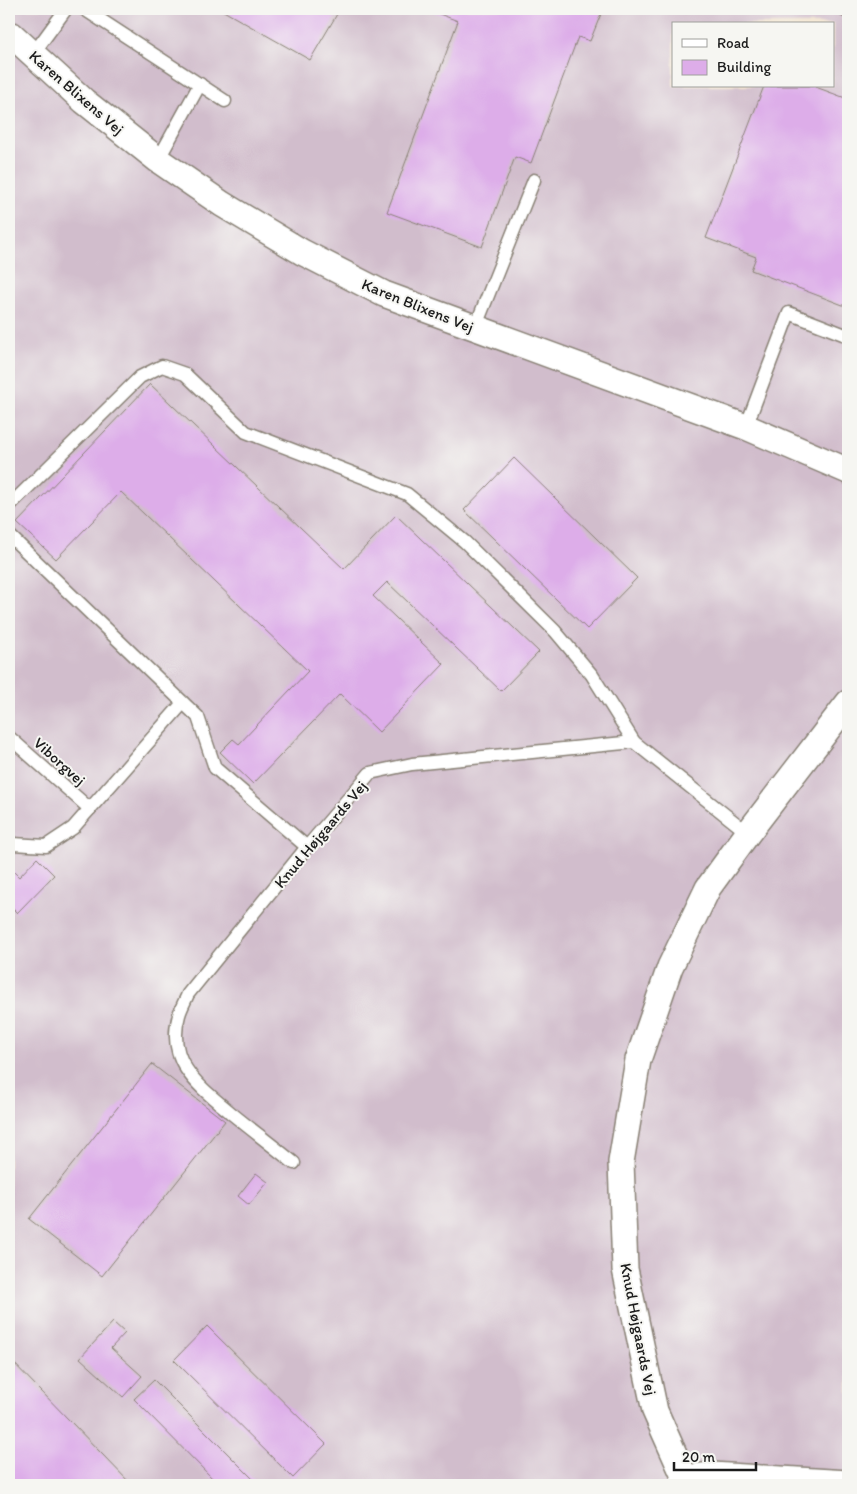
<svg xmlns="http://www.w3.org/2000/svg" width="857" height="1494" font-family="Itim,sans-serif">
<style>
.industrial{fill:#d1bdcc;fill-rule:evenodd}
.building{fill:#ddade9}
.lines{fill:none;stroke-linecap:round;stroke-linejoin:round}
.lane-casing{stroke:#888074;stroke-width:15}
.street-casing{stroke:#888074;stroke-width:28}
.path{stroke:#888074;stroke-width:3;stroke-dasharray:4 4;stroke-linecap:butt}
.lane{stroke:#fff;stroke-width:12}
.street{stroke:#fff;stroke-width:25}
.labels{text-anchor:middle;stroke-width:4;stroke-linejoin:round;paint-order:stroke}
.street-label{font-size:16px;fill:#1c1c1c;stroke:#f6f6f2}
</style>
<rect width="100%" height="100%" fill="#f6f6f2"/>
<filter id="ink" filterUnits="userSpaceOnUse"><feTurbulence type="fractalNoise" baseFrequency=".02" numOctaves="2"/><feDisplacementMap in="SourceGraphic" scale="10" xChannelSelector="R" yChannelSelector="G"/><feConvolveMatrix kernelMatrix="1 2 1 2 8 2 1 2 1" color-interpolation-filters="sRGB"/></filter>
<filter id="wash" filterUnits="userSpaceOnUse"><feTurbulence type="fractalNoise" baseFrequency=".0096" numOctaves="4" result="noise"/><feDisplacementMap in="SourceGraphic" scale="20" xChannelSelector="R" yChannelSelector="G"/><feGaussianBlur stdDeviation="1.12" result="paint"/><feColorMatrix in="noise" values="0 0 0 0 0 0 0 0 0 0 0 0 0 0 0 0 0 1.4 0 .05"/><feComposite in="paint" operator="in"/></filter>
<g filter="url(#wash)">
<rect width="100%" height="100%" fill="#f3e3cb"/>
<path class="industrial" d="M9 9H848V1485H9ZM673 24H833V86H673Z"/>
<g id="blocks">
<g class="building">
<polygon points="220,9 340,9 310,60"/>
<polygon points="426,9 603,9 590,41 578,37 531,163 515,157 482,247 387,212 458,21"/>
<polygon points="764,86 813,86 848,99 848,307 751,270 756,257 706,238"/>
<polygon points="150,384 344,569 396,515 539,652 501,691 387,582 373,596 444,664 379,732 340,694 253,784 220,752 233,739 239,744 308,671 121,492 56,559 17,523"/>
<polygon points="514,458 637,578 587,629 464,510"/>
<polygon points="37,858 54,875 17,913 9,905 9,888 13,885 9,881 9,867 19,877"/>
<polygon points="152,1064 225,1121 102,1276 29,1219"/>
<polygon points="256,1173 268,1182 249,1205 238,1196"/>
<polygon points="113,1322 125,1333 111,1348 142,1376 123,1397 80,1358"/>
<polygon points="207,1326 326,1444 293,1478 174,1360"/>
<polygon points="9,1358 132,1485 9,1485"/>
<polygon points="154,1380 259,1485 219,1485 134,1399"/>
</g>
</g>
</g>
<g filter="url(#ink)">
<use href="#blocks" fill-opacity="0" stroke="#888074" stroke-width="1"/>
<g class="lines">
<defs>
<g id="lane">
<polyline points="84,9 225,101"/>
<polyline points="33,54 66,9"/>
<polyline points="158,160 200,84"/>
<polyline points="475,328 534,180"/>
<polyline points="746,427 789,313 848,336"/>
<polyline points="9,506 140,377 162,366 185,374 246,432 407,494 465,542 555,631 592,675 634,742"/>
<polyline points="9,535 198,717 215,768 307,847"/>
<polyline points="9,737 90,809"/>
<polyline points="9,840 13,844 46,846 73,828 183,703"/>
<path d="M294 1163C273 1146 252 1130 231 1113 200 1087 165 1062 179 1015 181 1008 185 1001 188 994L307 847 370 773 412 764 634 742 748 833"/>
</g>
<g id="street">
<polyline points="12,35 84,101 158,160 222,204 302,252 384,294 746,427 848,471"/>
<polyline points="684,1478 712,1475 848,1483"/>
<polyline points="688,1485 655,1411 625,1269 621,1162 638,1060 670,967 708,888 748,833 848,703"/>
</g>
</defs>
<use href="#lane" class="lane-casing"/>
<use href="#street" class="street-casing"/>
<g class="path">
<polyline points="826,9 848,18"/>
<polyline points="843,17 848,9"/>
</g>
<use href="#lane" class="lane"/>
<use href="#street" class="street"/>
</g>
</g>
<g class="labels">
<g class="street-label">
<text transform="translate(77 92) rotate(41)" y="6">Karen Blixens Vej</text>
<text transform="translate(418 305) rotate(22)" y="6">Karen Blixens Vej</text>
<text transform="translate(60 761) rotate(42)" y="6">Viborgvej</text>
<text transform="translate(320 834) rotate(-50)" y="6">Knud Højgaards Vej</text>
<text transform="translate(639 1329) rotate(79)" y="6">Knud Højgaards Vej</text>
</g>
</g>
<rect width="857" height="1494" fill="none" stroke="#f6f6f2" stroke-width="30"/>
<rect x="672" y="22" width="162" height="65" fill="#f6f6f2" stroke="#9f9f9c"/>
<rect x="682" y="39" width="25" height="8" fill="#ffffff" stroke="#9f9f9c"/>
<text x="717" y="48" font-size="15" fill="#1c1c1c">Road</text>
<rect x="682" y="60" width="25" height="15" fill="#ddade9" stroke="#9f9f9c"/>
<text x="717" y="72" font-size="15" fill="#1c1c1c">Building</text>
<path d="M674 1462v8h82v-8" fill="none" stroke="#1c1c1c" stroke-width="2.5"/>
<text x="682" y="1462" font-size="15" fill="#1c1c1c" stroke="#f6f6f2" stroke-width="4" paint-order="stroke">20 m</text>
</svg>
